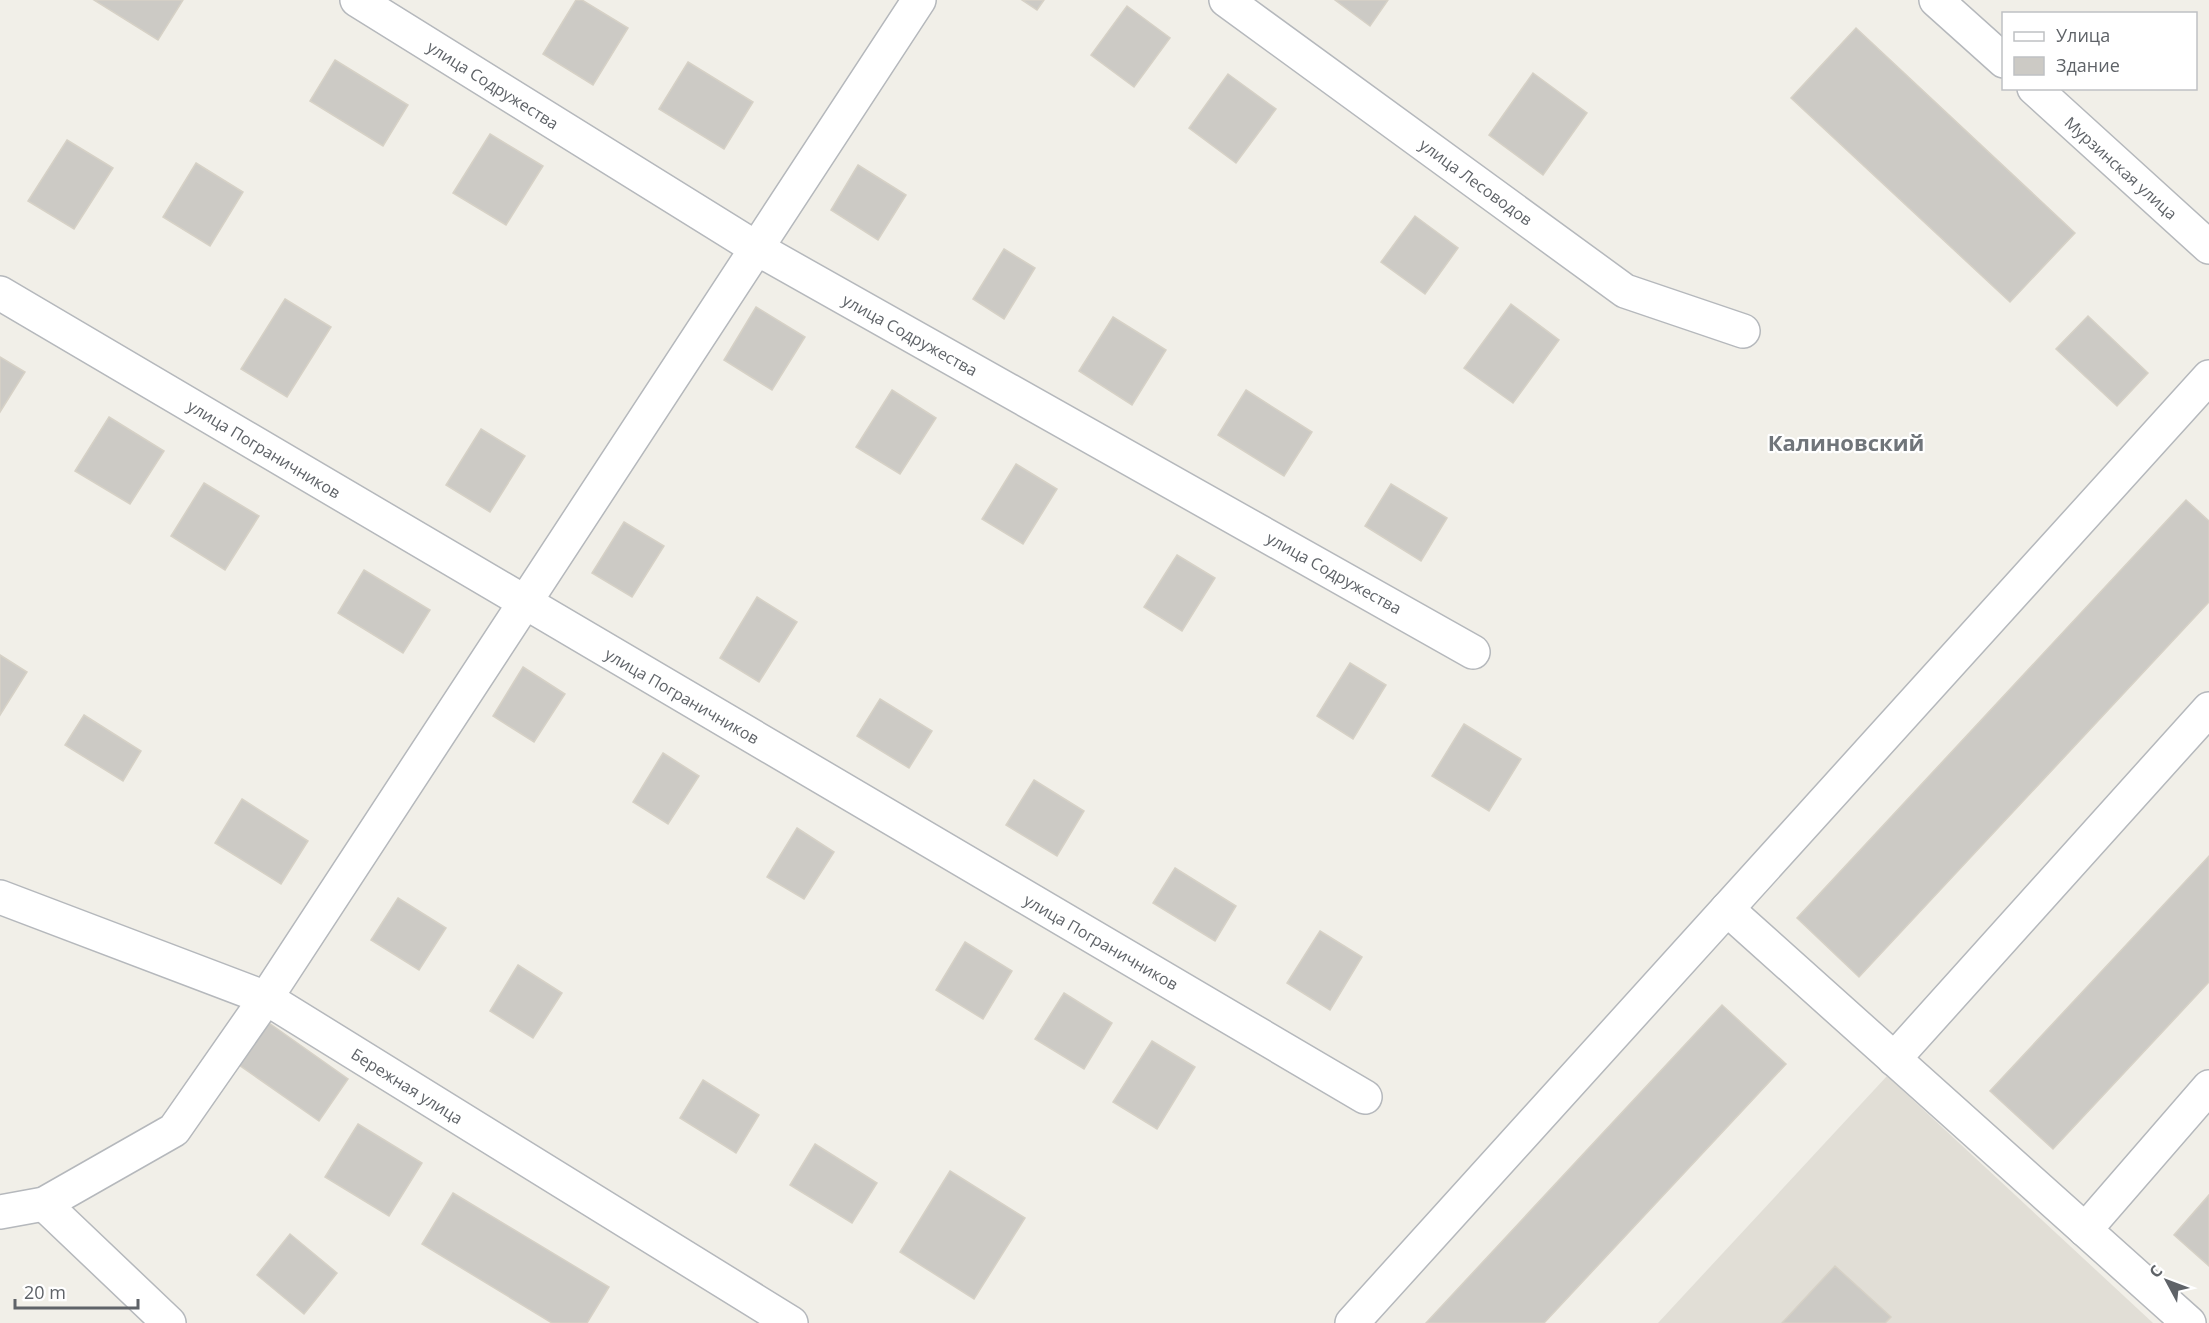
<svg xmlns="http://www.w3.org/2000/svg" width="2209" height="1323" font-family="'Open Sans',sans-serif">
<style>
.education{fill:#e1ded6}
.building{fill:#cccac5;stroke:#d6d1c6;stroke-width:1.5}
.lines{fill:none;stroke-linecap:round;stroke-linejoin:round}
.minor-casing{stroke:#b5b8bc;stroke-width:36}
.minor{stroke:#fff;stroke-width:33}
.labels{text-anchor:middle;stroke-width:4.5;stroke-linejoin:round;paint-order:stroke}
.street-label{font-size:16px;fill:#5f6368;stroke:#fff}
.district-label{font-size:22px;font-weight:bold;fill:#70757a;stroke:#fff}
</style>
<rect width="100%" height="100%" fill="#f1efe8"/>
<polygon class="education" points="1887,1076 2153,1323 1658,1323"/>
<g class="building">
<polygon points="94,0 183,0 158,40"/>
<polygon points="576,0 582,0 628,28 593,85 543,54"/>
<polygon points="1022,0 1044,0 1037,10"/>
<polygon points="1335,0 1388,0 1370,26"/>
<polygon points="1127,6 1170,38 1134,87 1091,55"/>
<polygon points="1856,28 2075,233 2010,302 1791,98"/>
<polygon points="335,60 408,105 383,146 310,101"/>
<polygon points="688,62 753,102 724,149 659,109"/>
<polygon points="1533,73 1587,113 1543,175 1489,135"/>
<polygon points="1228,74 1276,109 1236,163 1189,128"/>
<polygon points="490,134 543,166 506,225 453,193"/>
<polygon points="67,140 113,168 74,229 28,201"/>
<polygon points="196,163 243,192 210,246 163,217"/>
<polygon points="858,165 906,195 878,240 831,210"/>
<polygon points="1415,216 1458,248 1425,294 1381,262"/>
<polygon points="1004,249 1035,268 1004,319 973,299"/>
<polygon points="285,299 331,327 287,397 241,369"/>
<polygon points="1511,304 1559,340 1513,403 1464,368"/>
<polygon points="756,307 805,337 772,390 724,360"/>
<polygon points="2088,316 2148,373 2117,406 2056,349"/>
<polygon points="1113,317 1166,350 1132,405 1079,371"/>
<polygon points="0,357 25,372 0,412"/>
<polygon points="892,390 936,418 900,474 856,447"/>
<polygon points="1246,390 1312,432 1284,476 1218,435"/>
<polygon points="109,417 164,451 130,504 75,471"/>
<polygon points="481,429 525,456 490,512 446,485"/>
<polygon points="1016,464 1057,489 1023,544 982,519"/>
<polygon points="204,483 259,516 225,570 171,536"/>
<polygon points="1391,484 1447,518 1421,561 1365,526"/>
<polygon points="2186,500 2209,521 2209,602 1859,977 1797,918"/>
<polygon points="624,522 664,546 632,597 592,573"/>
<polygon points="1177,555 1215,578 1182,631 1144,607"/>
<polygon points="364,570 430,610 403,653 338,613"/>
<polygon points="757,597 797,622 759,682 720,658"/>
<polygon points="0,655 27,672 0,715"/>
<polygon points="1350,663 1386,685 1353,739 1317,716"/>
<polygon points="523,667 565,694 534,742 493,716"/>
<polygon points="880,699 932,731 909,768 857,736"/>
<polygon points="84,715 141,751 123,781 65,745"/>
<polygon points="1464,724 1521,759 1489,811 1432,776"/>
<polygon points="663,753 699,776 668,824 633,802"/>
<polygon points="1034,780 1084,811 1057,856 1006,825"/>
<polygon points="242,799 308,841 281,884 215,843"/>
<polygon points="797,828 834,852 804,899 767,877"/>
<polygon points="2209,856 2209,982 2053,1149 1990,1091"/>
<polygon points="1175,868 1236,906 1215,941 1153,903"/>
<polygon points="398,898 446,928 419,970 371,940"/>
<polygon points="1320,931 1362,957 1330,1010 1287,983"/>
<polygon points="965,942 1012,971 983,1019 936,990"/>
<polygon points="518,965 562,993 533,1038 490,1011"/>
<polygon points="1064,993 1112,1023 1084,1069 1035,1039"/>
<polygon points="1722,1005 1786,1064 1544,1323 1426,1323"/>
<polygon points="269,1023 348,1079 319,1121 239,1065"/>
<polygon points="1152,1041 1195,1067 1157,1129 1113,1102"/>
<polygon points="703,1080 759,1115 736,1153 680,1118"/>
<polygon points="358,1124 422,1163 389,1216 325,1177"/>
<polygon points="815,1144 877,1183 852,1223 790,1185"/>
<polygon points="950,1171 1025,1218 974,1299 900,1252"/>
<polygon points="453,1193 609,1287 587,1323 552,1323 422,1244"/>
<polygon points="2209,1195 2209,1266 2174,1235"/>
<polygon points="290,1234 337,1273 304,1314 257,1275"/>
<polygon points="1835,1266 1891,1317 1885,1323 1782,1323"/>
</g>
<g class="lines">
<defs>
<g id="minor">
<polyline points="357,0 756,248 1473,652"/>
<polyline points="1226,0 1625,291 1743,331"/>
<polyline points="1936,0 2004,61"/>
<polyline points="2034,88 2209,247"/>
<polyline points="0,293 1365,1097"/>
<polyline points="0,897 266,998 791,1323"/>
<polyline points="1727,909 2189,1323"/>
<polyline points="1894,1059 2209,709"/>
<polyline points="44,1204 169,1323"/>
<polyline points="0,1212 44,1204 174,1130 266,998 919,0"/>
<polyline points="2085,1230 2209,1087"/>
<polyline points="1352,1323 2209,377"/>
</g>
</defs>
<use href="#minor" class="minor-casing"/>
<use href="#minor" class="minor"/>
</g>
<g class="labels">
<g class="street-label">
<text transform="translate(493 85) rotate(32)" y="6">улица Содружества</text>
<text transform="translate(2121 168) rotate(42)" y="6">Мурзинская улица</text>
<text transform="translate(1476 182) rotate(36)" y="6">улица Лесоводов</text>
<text transform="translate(910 335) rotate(29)" y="6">улица Содружества</text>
<text transform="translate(264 449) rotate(31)" y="6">улица Пограничников</text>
<text transform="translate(1334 573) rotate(29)" y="6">улица Содружества</text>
<text transform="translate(682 696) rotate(30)" y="6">улица Пограничников</text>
<text transform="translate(1101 942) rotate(30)" y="6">улица Пограничников</text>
<text transform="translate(407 1086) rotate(32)" y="6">Бережная улица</text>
</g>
<g class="district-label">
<text x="1846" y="451">Калиновский</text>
</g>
</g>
<rect x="2002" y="12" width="195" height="78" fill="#ffffff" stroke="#bfc1c3" stroke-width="1.5"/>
<rect x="2014" y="32" width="30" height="9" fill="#ffffff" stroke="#bfc1c3" stroke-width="1.5"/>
<text x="2056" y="42" font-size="18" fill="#5f6368">Улица</text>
<rect x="2014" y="57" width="30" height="18" fill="#cccac5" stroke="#bfc1c3" stroke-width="1.5"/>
<text x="2056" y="72" font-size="18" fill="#5f6368">Здание</text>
<g transform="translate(2167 1281) rotate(311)" stroke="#ffffff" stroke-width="4.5" paint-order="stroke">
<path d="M0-4.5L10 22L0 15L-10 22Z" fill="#5f6368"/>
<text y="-9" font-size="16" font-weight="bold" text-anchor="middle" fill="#5f6368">С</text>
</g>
<path d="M15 1299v9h123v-9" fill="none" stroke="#5f6368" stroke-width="3"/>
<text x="24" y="1299" font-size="18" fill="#5f6368" stroke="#ffffff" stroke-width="4.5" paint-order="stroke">20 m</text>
</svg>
